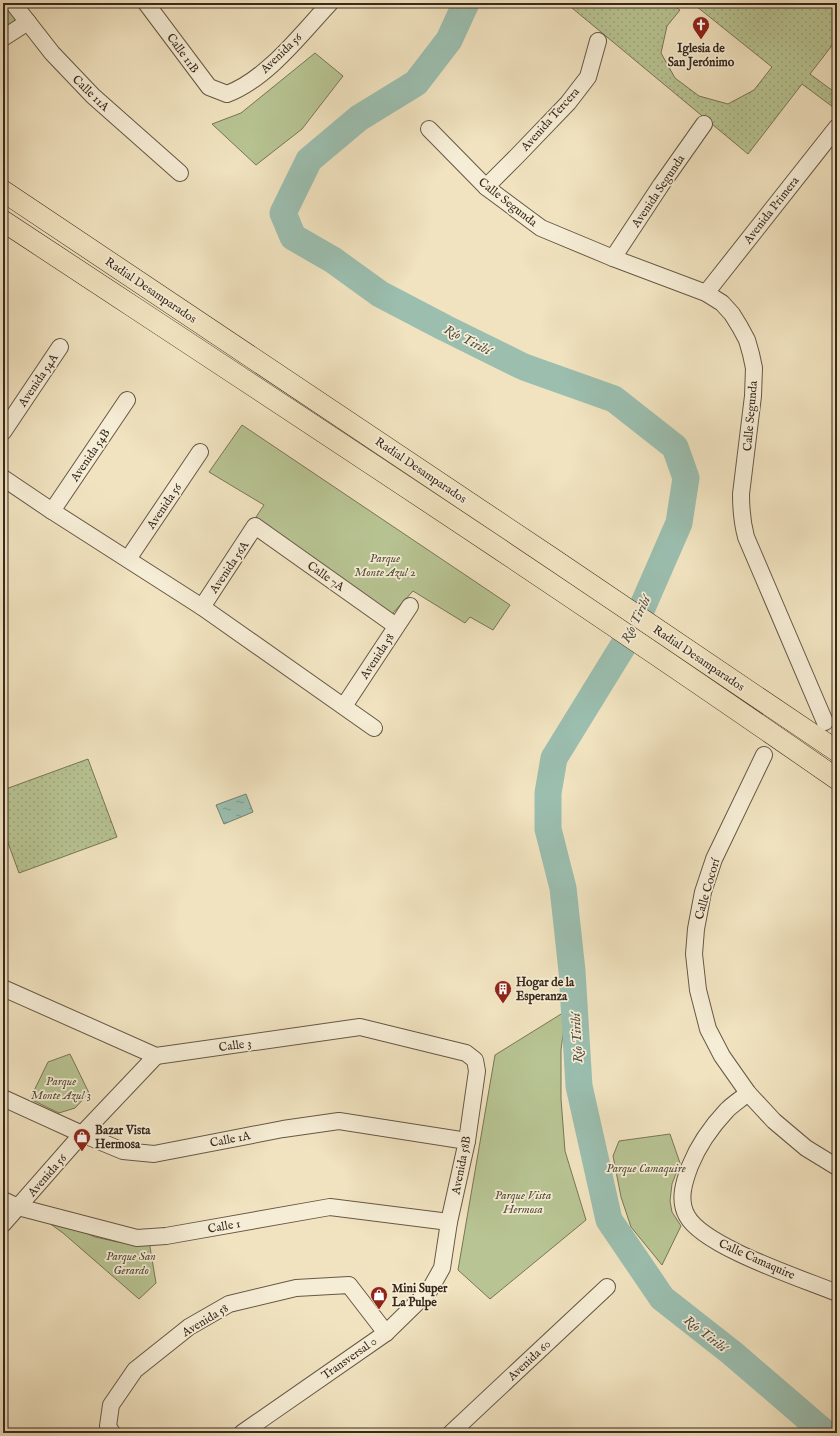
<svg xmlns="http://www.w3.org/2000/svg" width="840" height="1436" font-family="'IM FELL English',serif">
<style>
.grass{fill:url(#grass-dots);stroke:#787658}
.park{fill:#b8c493;stroke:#787658}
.water{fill:url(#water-ripples);stroke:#738274}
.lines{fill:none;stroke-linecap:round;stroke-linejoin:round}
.river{stroke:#9bbeaf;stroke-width:27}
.minor-casing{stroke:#665845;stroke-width:18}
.major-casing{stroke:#38291c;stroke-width:22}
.minor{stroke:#f6edd6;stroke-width:16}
.major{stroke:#f1e3c0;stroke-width:21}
.labels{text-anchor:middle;stroke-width:3.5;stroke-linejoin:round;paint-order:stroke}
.poi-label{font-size:12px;font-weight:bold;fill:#38291c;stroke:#f6edd6;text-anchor:start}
.street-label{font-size:12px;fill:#38291c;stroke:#f6edd6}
.park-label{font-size:12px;font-style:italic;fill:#58503a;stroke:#f6edd6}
.water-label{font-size:13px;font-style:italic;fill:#514e41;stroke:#f6edd6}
</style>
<defs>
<pattern id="grass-dots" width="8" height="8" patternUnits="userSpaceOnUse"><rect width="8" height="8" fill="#b8c493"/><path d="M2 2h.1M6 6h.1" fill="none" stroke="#9fa87e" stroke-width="1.8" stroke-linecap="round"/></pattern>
<pattern id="water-ripples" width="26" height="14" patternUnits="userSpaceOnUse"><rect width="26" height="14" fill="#9bbeaf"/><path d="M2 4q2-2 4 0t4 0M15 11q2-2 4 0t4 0" fill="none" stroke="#7f9a8e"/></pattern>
</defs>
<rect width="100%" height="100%" fill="#f1e3c0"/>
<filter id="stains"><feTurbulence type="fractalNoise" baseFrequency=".005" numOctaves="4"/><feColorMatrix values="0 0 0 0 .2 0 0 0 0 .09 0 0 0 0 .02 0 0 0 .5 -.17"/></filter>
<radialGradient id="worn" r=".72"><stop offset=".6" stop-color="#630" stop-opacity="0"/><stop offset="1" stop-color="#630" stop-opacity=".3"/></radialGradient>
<g class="grass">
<polygon points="566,3 670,3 680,10 667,26 661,53 675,78 699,96 728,104 754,90 772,67 696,6 698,3 837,3 837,39 810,74 837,94 837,110 802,84 748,154"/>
<polygon points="88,759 117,837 19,873 3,829 3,790"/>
</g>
<g class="park">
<polygon points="3,3 13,3 28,22 3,38"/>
<polygon points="315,53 343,76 302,129 256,165 212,124 241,113"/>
<polygon points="242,425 510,605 493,630 470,617 465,623 413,591 392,614 256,517 264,505 209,472"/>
<polygon points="566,1011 561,1050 561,1099 565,1151 586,1220 490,1299 458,1270 495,1055"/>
<polygon points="70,1054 89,1093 75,1108 59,1113 30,1099 48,1062"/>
<polygon points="670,1134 680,1163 672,1184 670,1201 672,1212 681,1226 662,1265 631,1227 621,1197 613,1156 619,1141"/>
<polygon points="49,1217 95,1237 118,1242 149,1241 156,1283 139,1299 63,1233 49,1223"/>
</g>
<polygon class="water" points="246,794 253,812 224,824 216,805"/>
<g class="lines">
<polyline class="river" points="466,3 449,40 416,83 359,118 309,160 283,213 293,237 333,260 380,294 445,328 524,367 614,399 675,447 686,478 679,523 631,633 554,758 548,793 548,829 563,888 572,971 579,1086 609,1220 662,1298 732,1353 825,1433"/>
<defs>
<g id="minor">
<polyline points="13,3 52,53 93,96 180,173"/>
<path d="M146 3 209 87 227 94C267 79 301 34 330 3"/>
<polyline points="3,38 28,22"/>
<path d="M429 129 486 187 541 228 613 258 706 293 722 303 732 314 740 327 747 340 751 354 754 368 753 396 741 494C741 509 742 522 746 537L825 722"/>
<polyline points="486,187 517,156 568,103 588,77 598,41"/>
<polyline points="613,258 661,185 704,124"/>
<polyline points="706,293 837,127"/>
<polyline points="3,432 60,347"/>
<polyline points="3,478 52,511 202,607 374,728"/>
<polyline points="52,511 127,400"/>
<polyline points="128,559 200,452"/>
<polyline points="202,607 255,526 396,626"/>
<polyline points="344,706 410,606"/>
<polyline points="764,755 714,859 703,892 696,929 694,954 698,990 708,1029 722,1056 748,1093 774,1121 806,1148 837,1167"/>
<polyline points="3,988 156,1056 360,1027 466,1053 475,1060 477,1071 467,1141 449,1222 442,1268 429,1291 386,1333 242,1433"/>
<path d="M748 1093C741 1099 733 1104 727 1110 712 1126 698 1146 690 1166 684 1182 678 1200 687 1216 704 1247 803 1279 837 1293"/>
<polyline points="3,1098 82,1134 123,1151 154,1154 283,1129 339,1121 467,1141"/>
<polyline points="3,1200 18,1207 137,1238 166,1236 330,1207 449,1222"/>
<polyline points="3,1224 82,1134 156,1056"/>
<polyline points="112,1433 108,1426 111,1405 135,1370 189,1327 229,1304 296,1288 349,1285 386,1333"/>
<polyline points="451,1433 607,1287"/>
</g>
<g id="major">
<polyline points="3,191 550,557 837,751"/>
<path d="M3 221C282 405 563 588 837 779"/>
</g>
</defs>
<use href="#minor" class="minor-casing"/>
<use href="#major" class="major-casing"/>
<use href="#minor" class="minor"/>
<use href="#major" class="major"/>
</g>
<defs>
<symbol id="church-pin" viewBox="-11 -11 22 30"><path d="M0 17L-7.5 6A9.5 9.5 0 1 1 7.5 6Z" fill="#8f2418" stroke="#f6edd6"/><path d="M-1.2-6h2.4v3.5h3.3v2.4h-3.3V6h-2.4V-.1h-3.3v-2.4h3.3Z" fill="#fff"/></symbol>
<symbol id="building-pin" viewBox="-11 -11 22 30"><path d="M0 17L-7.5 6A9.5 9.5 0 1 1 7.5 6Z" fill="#8f2418" stroke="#f6edd6"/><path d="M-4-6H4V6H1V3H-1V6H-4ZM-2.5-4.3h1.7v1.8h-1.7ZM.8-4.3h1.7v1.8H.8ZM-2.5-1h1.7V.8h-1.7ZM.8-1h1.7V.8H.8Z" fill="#fff"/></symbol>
<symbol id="shop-pin" viewBox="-11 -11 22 30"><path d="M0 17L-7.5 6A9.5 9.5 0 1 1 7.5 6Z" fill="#8f2418" stroke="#f6edd6"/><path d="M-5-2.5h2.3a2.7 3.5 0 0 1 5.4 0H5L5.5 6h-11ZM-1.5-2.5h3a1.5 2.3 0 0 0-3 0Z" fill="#fff"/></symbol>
</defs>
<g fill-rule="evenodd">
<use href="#church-pin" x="691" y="15" width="20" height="27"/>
<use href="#building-pin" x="493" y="979" width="20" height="27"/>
<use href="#shop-pin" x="72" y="1127" width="20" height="27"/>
<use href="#shop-pin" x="369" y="1285" width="20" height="27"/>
</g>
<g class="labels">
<g class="poi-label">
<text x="701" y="52" text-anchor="middle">Iglesia de<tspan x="701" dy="14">San Jerónimo</tspan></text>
<text x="516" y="986">Hogar de la<tspan x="516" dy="14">Esperanza</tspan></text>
<text x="95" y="1134">Bazar Vista<tspan x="95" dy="14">Hermosa</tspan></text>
<text x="392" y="1292">Mini Super<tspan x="392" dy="14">La Pulpe</tspan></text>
</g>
<g class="street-label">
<text transform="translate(183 53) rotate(54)" y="4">Calle 11B</text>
<text transform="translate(281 53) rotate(-44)" y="4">Avenida 56</text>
<text transform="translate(91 93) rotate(44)" y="4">Calle 11A</text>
<text transform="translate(550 119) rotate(-48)" y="4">Avenida Tercera</text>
<text transform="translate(658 191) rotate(-56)" y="4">Avenida Segunda</text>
<text transform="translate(508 202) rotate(38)" y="4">Calle Segunda</text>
<text transform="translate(771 210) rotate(-52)" y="4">Avenida Primera</text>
<text transform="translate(151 290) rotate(34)" y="4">Radial Desamparados</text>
<text transform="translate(38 380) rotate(-56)" y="4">Avenida 54A</text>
<text transform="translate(750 416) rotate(-85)" y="4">Calle Segunda</text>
<text transform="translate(90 455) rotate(-56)" y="4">Avenida 54B</text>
<text transform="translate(421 470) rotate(34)" y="4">Radial Desamparados</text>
<text transform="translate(164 506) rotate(-56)" y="4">Avenida 56</text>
<text transform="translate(229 567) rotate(-56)" y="4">Avenida 56A</text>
<text transform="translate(326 576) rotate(35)" y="4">Calle 7A</text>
<text transform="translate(377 656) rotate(-57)" y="4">Avenida 58</text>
<text transform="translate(699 658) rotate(34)" y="4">Radial Desamparados</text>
<text transform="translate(707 889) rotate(-74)" y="4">Calle Cocorí</text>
<text transform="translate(235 1045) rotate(-8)" y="4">Calle 3</text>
<text transform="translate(230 1139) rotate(-11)" y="4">Calle 1A</text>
<text transform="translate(461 1165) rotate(-79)" y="4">Avenida 58B</text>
<text transform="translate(47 1175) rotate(-49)" y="4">Avenida 56</text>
<text transform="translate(224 1226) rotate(-10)" y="4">Calle 1</text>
<text transform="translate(757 1259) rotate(24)" y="4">Calle Camaquire</text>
<text transform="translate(205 1320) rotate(-31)" y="4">Avenida 58</text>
<text transform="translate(349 1358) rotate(-35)" y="4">Transversal 0</text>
<text transform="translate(529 1360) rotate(-43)" y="4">Avenida 60</text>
</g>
<g class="park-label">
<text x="385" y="562">Parque<tspan x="385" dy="14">Monte Azul 2</tspan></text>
<text x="61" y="1085">Parque<tspan x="61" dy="14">Monte Azul 3</tspan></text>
<text x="646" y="1172">Parque Camaquire</text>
<text x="523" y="1199">Parque Vista<tspan x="523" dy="14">Hermosa</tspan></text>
<text x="131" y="1260">Parque San<tspan x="131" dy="14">Gerardo</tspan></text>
</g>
<g class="water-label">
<text transform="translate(468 339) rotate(27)" y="5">Río Tiribí</text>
<text transform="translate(635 619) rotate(-64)" y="5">Río Tiribí</text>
<text transform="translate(576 1038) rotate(-93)" y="5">Río Tiribí</text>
<text transform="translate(706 1333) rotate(38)" y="5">Río Tiribí</text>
</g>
</g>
<rect width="840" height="1436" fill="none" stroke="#f1e3c0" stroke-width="16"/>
<rect x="4" y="4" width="832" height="1428" fill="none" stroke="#38291c" stroke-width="2"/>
<rect x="8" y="8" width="824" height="1420" fill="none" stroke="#38291c"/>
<rect width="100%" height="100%" filter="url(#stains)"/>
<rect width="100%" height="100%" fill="url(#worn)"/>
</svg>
